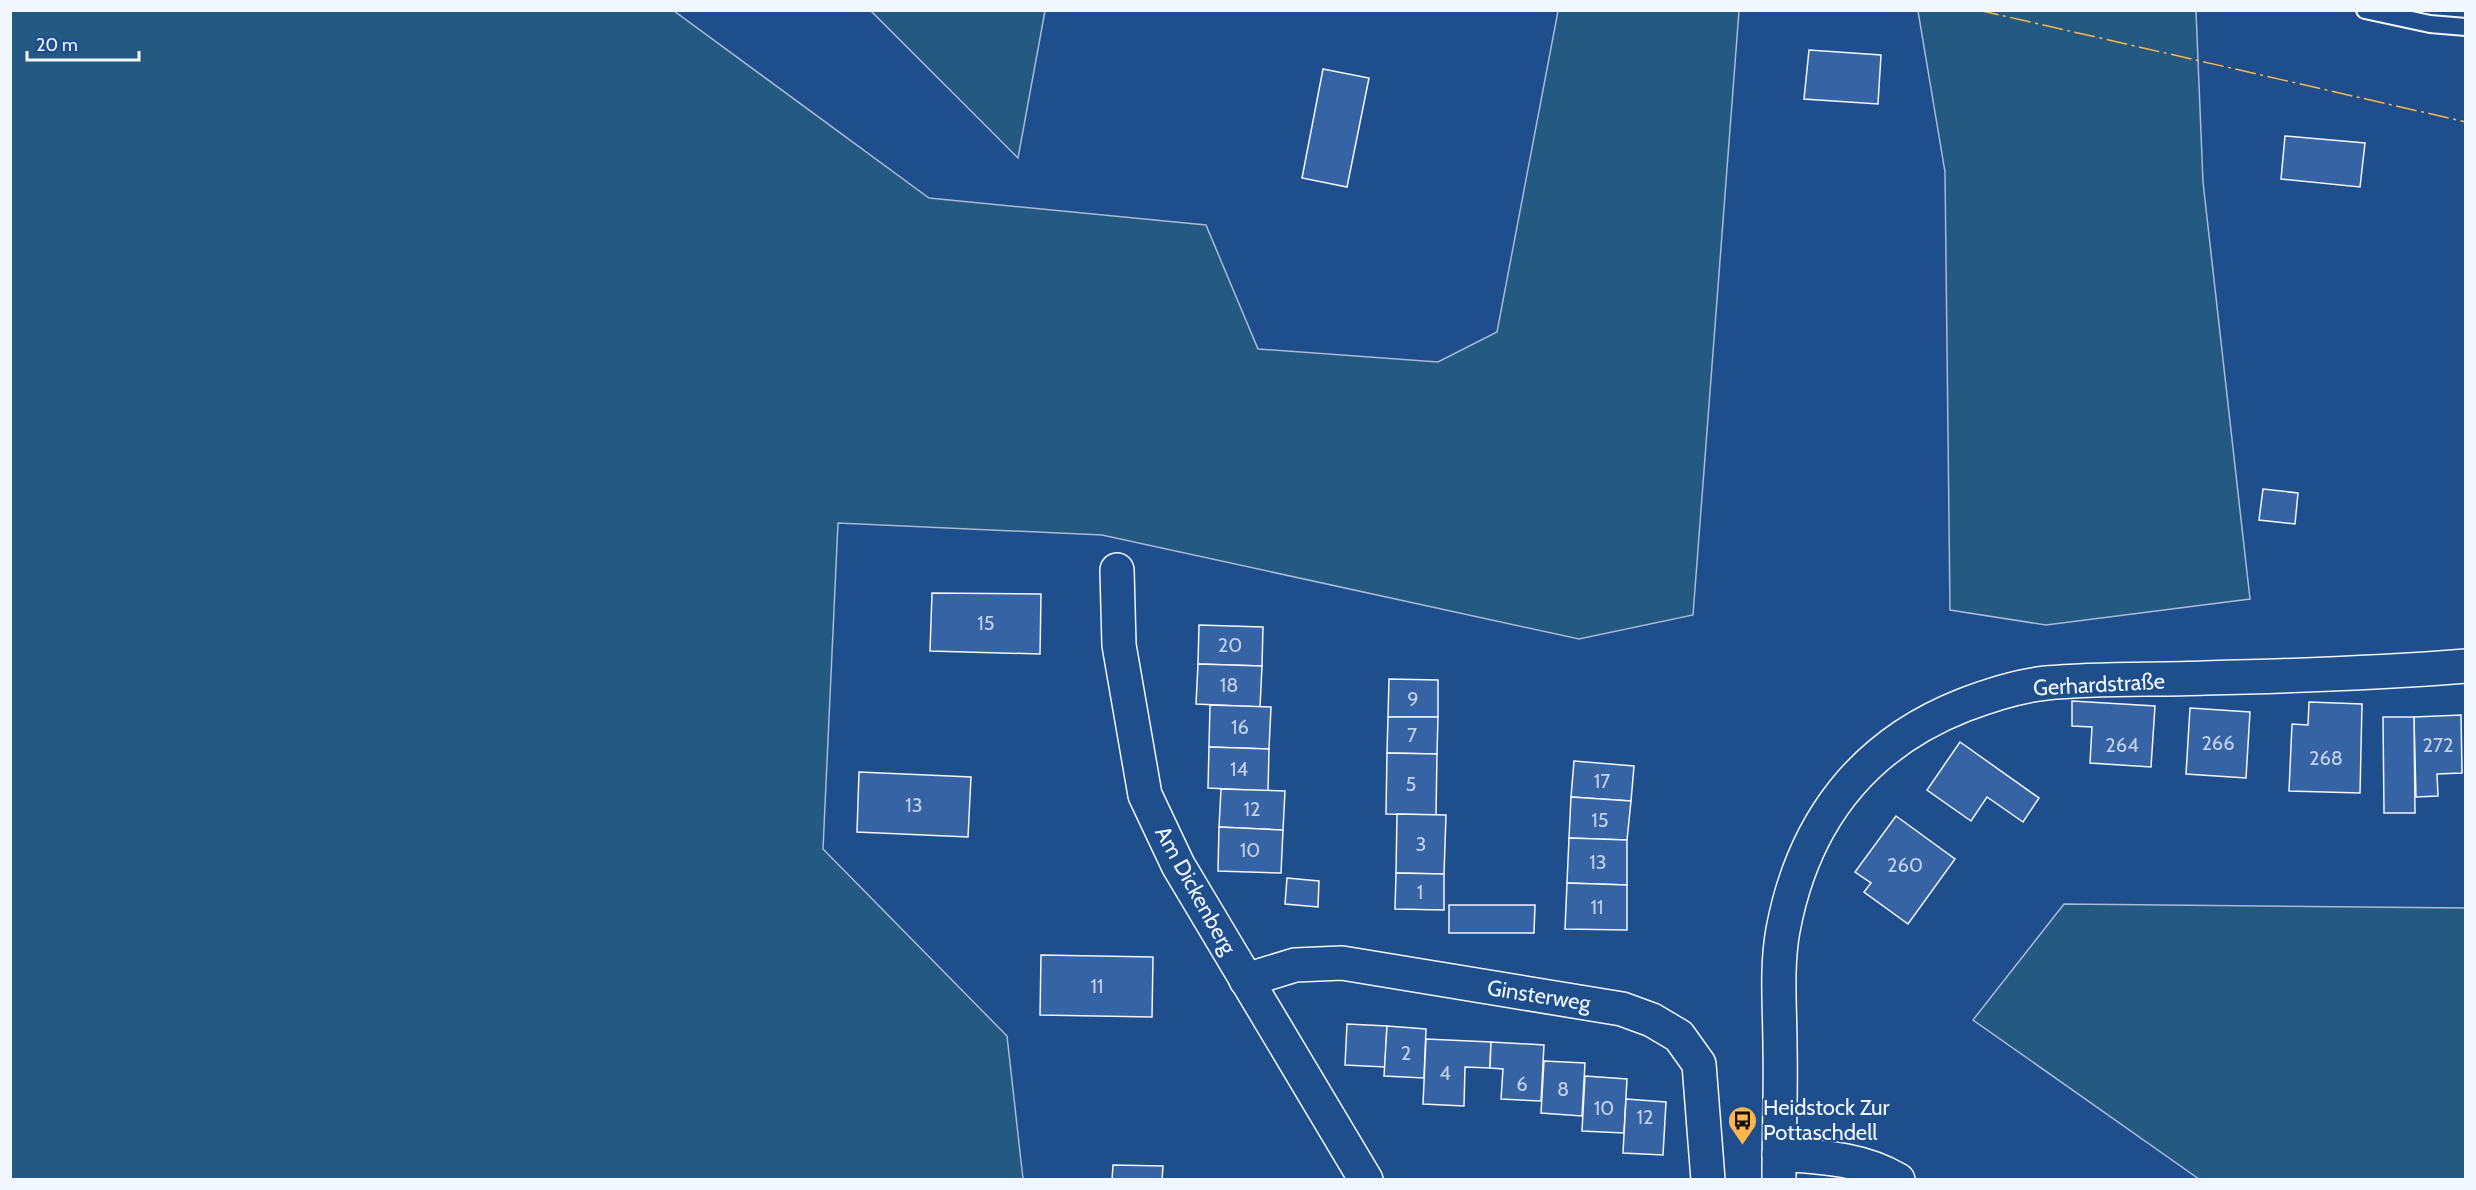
<svg xmlns="http://www.w3.org/2000/svg" width="2476" height="1190" font-family="Cabin,sans-serif">
<style>
.green{fill:#245a82;stroke:#a8bbd7;stroke-width:1.5}
.building{fill:#3563a3;stroke:#f2f6ff;stroke-width:1.5}
.lines{fill:none;stroke-linecap:round;stroke-linejoin:round}
.service-casing{stroke:#f2f6ff;stroke-width:20}
.minor-casing{stroke:#f2f6ff;stroke-width:36}
.tertiary-casing{stroke:#f2f6ff;stroke-width:36}
.service{stroke:#1f4e8c;stroke-width:16}
.minor{stroke:#1f4e8c;stroke-width:33}
.tertiary{stroke:#1f4e8c;stroke-width:33}
.power{stroke:#ffb74d;stroke-width:1.5;stroke-dasharray:21 4.5 3 4.5;stroke-linecap:butt}
.labels{text-anchor:middle;stroke-width:4.5;stroke-linejoin:round;paint-order:stroke}
.number-label{font-size:20px;fill:#c3d1e8}
.street-label{font-size:22px;fill:#f2f6ff;stroke:#1f4e8c}
.poi-label{font-size:22px;fill:#f2f6ff;stroke:#1f4e8c;text-anchor:start}
</style>
<rect width="100%" height="100%" fill="#1f4e8c"/>
<g class="green">
<polygon points="10,11 674,11 929,198 1206,225 1258,349 1438,362 1497,332 1558,11 1739,11 1693,615 1579,639 1102,535 838,523 823,849 1007,1036 1023,1179 11,1179"/>
<polygon points="871,11 1045,11 1018,158"/>
<polygon points="1918,11 2196,11 2203,182 2250,599 2046,625 1950,610 1945,172"/>
<polygon points="2064,904 2465,908 2465,1179 2199,1179 1973,1020"/>
</g>
<g class="building">
<polygon points="1809,50 1881,55 1878,104 1804,99"/>
<polygon points="1323,69 1369,78 1347,187 1302,178"/>
<polygon points="2285,136 2365,143 2360,187 2281,179"/>
<polygon points="2263,489 2298,493 2295,524 2259,520"/>
<polygon points="932,593 1041,594 1040,654 930,651"/>
<polygon points="1199,625 1263,627 1262,666 1198,664"/>
<polygon points="1198,664 1262,666 1260,707 1196,704"/>
<polygon points="1389,679 1438,680 1438,717 1388,717"/>
<polygon points="2072,701 2155,706 2151,767 2090,763 2092,727 2072,726"/>
<polygon points="2309,702 2362,704 2360,793 2289,791 2292,724 2308,725"/>
<polygon points="1210,705 1271,707 1269,749 1209,747"/>
<polygon points="2190,708 2250,712 2246,778 2186,774"/>
<polygon points="2461,715 2462,773 2437,774 2438,796 2416,797 2414,717"/>
<polygon points="1388,717 1438,717 1437,754 1387,753"/>
<polygon points="2383,717 2414,717 2415,813 2384,813"/>
<polygon points="1960,742 2039,798 2023,822 1987,797 1971,821 1927,790"/>
<polygon points="1209,747 1269,749 1268,791 1208,788"/>
<polygon points="1387,753 1437,754 1436,815 1386,814"/>
<polygon points="1574,761 1634,766 1631,801 1571,797"/>
<polygon points="859,772 971,777 968,837 857,832"/>
<polygon points="1221,789 1285,791 1283,830 1219,827"/>
<polygon points="1571,797 1631,801 1627,840 1569,838"/>
<polygon points="1397,814 1446,815 1444,874 1396,873"/>
<polygon points="1896,816 1955,859 1908,924 1864,892 1871,883 1855,872"/>
<polygon points="1219,827 1283,830 1281,873 1218,871"/>
<polygon points="1569,838 1627,840 1627,885 1567,883"/>
<polygon points="1396,873 1444,874 1444,910 1395,909"/>
<polygon points="1287,878 1319,881 1318,907 1285,904"/>
<polygon points="1567,883 1627,885 1627,930 1565,929"/>
<polygon points="1449,905 1535,905 1534,933 1449,933"/>
<polygon points="1041,955 1153,957 1152,1017 1040,1015"/>
<polygon points="1347,1024 1387,1026 1385,1067 1345,1065"/>
<polygon points="1387,1026 1426,1029 1424,1078 1384,1076"/>
<polygon points="1426,1039 1491,1042 1490,1068 1465,1067 1464,1106 1423,1104"/>
<polygon points="1491,1042 1544,1045 1541,1101 1501,1099 1503,1069 1490,1068"/>
<polygon points="1544,1061 1585,1063 1582,1116 1541,1113"/>
<polygon points="1585,1076 1627,1079 1624,1133 1582,1131"/>
<polygon points="1626,1099 1666,1102 1663,1155 1623,1153"/>
<polygon points="1113,1165 1163,1166 1162,1180 1112,1180"/>
</g>
<g class="lines">
<defs>
<polyline id="service" points="2365,10 2430,24 2466,27"/>
<g id="minor">
<polyline points="1117,570 1119,645 1145,795 1178,865 1366,1180"/>
<polyline points="1246,980 1295,965 1342,963 1622,1009 1652,1020 1679,1036 1699,1064 1708,1180"/>
<path d="M1779 1154C1821 1157 1861 1158 1898 1180"/>
</g>
<path id="tertiary" d="M1779 1180C1779 1135 1781 1091 1780 1047 1780 1008 1776 968 1783 930 1803 823 1862 745 1964 705 1990 695 2018 686 2046 683 2098 678 2153 680 2205 678 2292 676 2379 673 2466 666"/>
</defs>
<use href="#service" class="service-casing"/>
<use href="#minor" class="minor-casing"/>
<use href="#tertiary" class="tertiary-casing"/>
<use href="#service" class="service"/>
<use href="#minor" class="minor"/>
<use href="#tertiary" class="tertiary"/>
<polyline class="power" points="1978,10 2466,122"/>
</g>
<defs>
<symbol id="bus-pin" viewBox="-11 -11 22 30"><path d="M0 17L-7.5 6A9.5 9.5 0 1 1 7.5 6Z" fill="#ffb74d" stroke="#1f4e8c"/><path d="M-5-6H5V4H4V6H2V4H-2V6H-4V4H-5ZM-3.5-4V0h7V-4ZM-3.5 1.2v1.5H-2V1.2ZM2 1.2v1.5H3.5V1.2Z" fill="#111"/></symbol>
</defs>
<g fill-rule="evenodd">
<use href="#bus-pin" x="1726" y="1104" width="33" height="45"/>
</g>
<g class="labels">
<g class="number-label">
<text x="986" y="630">15</text>
<text x="1230" y="652">20</text>
<text x="1229" y="692">18</text>
<text x="1413" y="706">9</text>
<text x="1240" y="734">16</text>
<text x="1412" y="742">7</text>
<text x="2218" y="750">266</text>
<text x="2122" y="752">264</text>
<text x="2438" y="752">272</text>
<text x="2326" y="765">268</text>
<text x="1239" y="776">14</text>
<text x="1602" y="788">17</text>
<text x="1411" y="791">5</text>
<text x="914" y="812">13</text>
<text x="1252" y="816">12</text>
<text x="1600" y="827">15</text>
<text x="1421" y="851">3</text>
<text x="1250" y="857">10</text>
<text x="1598" y="869">13</text>
<text x="1905" y="872">260</text>
<text x="1420" y="899">1</text>
<text x="1597" y="914">11</text>
<text x="1097" y="993">11</text>
<text x="1406" y="1060">2</text>
<text x="1445" y="1080">4</text>
<text x="1522" y="1091">6</text>
<text x="1563" y="1096">8</text>
<text x="1604" y="1115">10</text>
<text x="1645" y="1124">12</text>
</g>
<g class="street-label">
<text transform="translate(2099 684) rotate(-3)" y="8">Gerhardstraße</text>
<text transform="translate(1196 890) rotate(61)" y="8">Am Dickenberg</text>
<text transform="translate(1539 995) rotate(9)" y="8">Ginsterweg</text>
</g>
<g class="poi-label">
<text x="1763" y="1115">Heidstock Zur<tspan x="1763" dy="25">Pottaschdell</tspan></text>
</g>
</g>
<rect width="2476" height="1190" fill="none" stroke="#f2f6ff" stroke-width="24"/>
<path d="M27 51v9h112v-9" fill="none" stroke="#f2f6ff" stroke-width="3"/>
<text x="36" y="51" font-size="18" fill="#f2f6ff" stroke="#1f4e8c" stroke-width="4.5" paint-order="stroke">20 m</text>
</svg>
